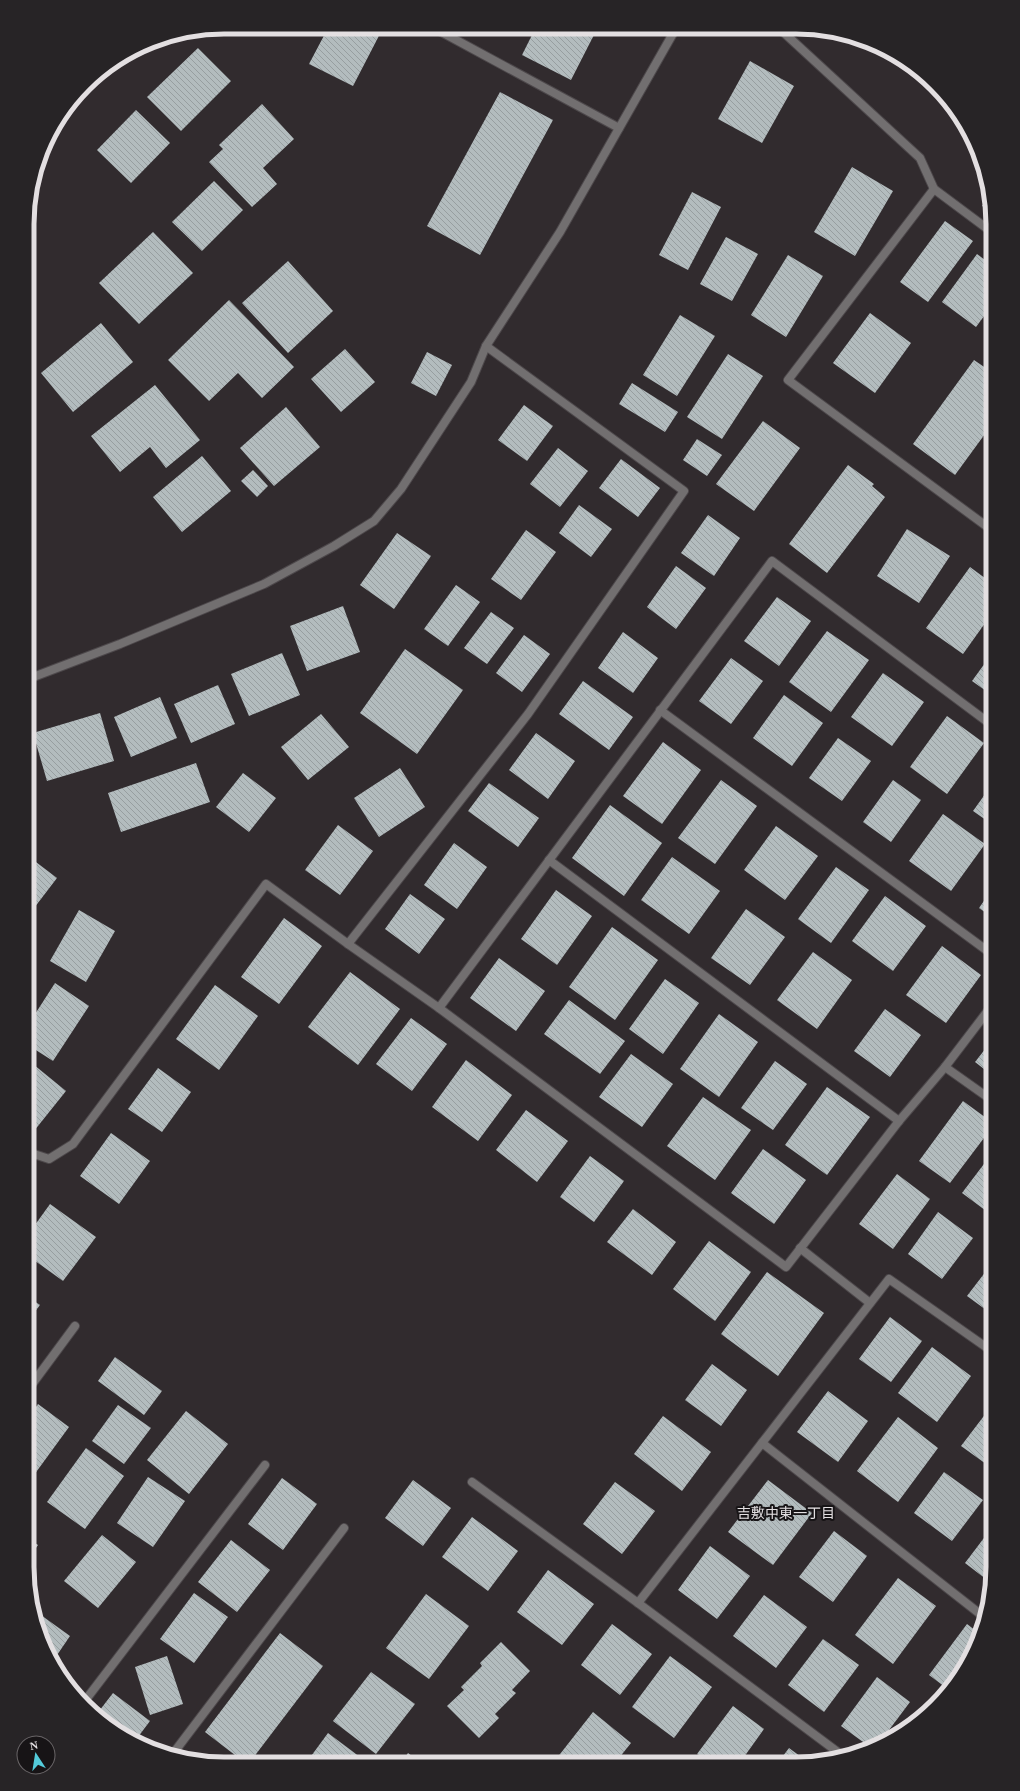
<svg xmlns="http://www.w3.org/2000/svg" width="1020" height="1791" font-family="'Times New Roman','Noto Sans JP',serif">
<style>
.building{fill:url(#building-back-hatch)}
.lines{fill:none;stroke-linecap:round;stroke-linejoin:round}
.street-casing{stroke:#4d484b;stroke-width:10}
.street{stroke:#726f70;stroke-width:8}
.labels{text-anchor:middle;stroke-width:4;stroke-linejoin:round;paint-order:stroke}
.neighbourhood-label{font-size:14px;fill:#e3dfe1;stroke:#171416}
.rim{fill:none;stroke:#e3dfe1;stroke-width:5}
</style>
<defs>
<pattern id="building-back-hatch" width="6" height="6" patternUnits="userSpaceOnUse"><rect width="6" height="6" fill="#b3bcbe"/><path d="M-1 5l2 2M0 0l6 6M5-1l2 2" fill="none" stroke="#979ea0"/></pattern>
</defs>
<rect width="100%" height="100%" fill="#312b2e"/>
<g class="building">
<polygon points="328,28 383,28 353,86 309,64"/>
<polygon points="535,29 597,29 571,80 522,55"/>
<polygon points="198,48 231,81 181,131 147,97"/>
<polygon points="750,61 794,86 762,143 718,119"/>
<polygon points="500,92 553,120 480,255 427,226"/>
<polygon points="262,104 294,139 263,168 277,184 252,207 209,162 223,149 219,145"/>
<polygon points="136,110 170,143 131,183 97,150"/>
<polygon points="852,167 893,191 855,256 814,232"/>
<polygon points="214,181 243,210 202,251 172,222"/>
<polygon points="692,192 721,207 688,270 659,255"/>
<polygon points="988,196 990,208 991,211 982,206"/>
<polygon points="945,221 973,241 928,302 900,282"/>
<polygon points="153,232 193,273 139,324 99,283"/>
<polygon points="726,237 758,254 732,301 700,284"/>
<polygon points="977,254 993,266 993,304 976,327 942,302"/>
<polygon points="788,255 823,276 786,337 751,315"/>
<polygon points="288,261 333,311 288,353 242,303"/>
<polygon points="229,300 294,367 262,398 238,373 209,401 168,360"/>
<polygon points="870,313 911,343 875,393 833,363"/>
<polygon points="680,315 715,336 677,396 643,375"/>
<polygon points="101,323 133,362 73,412 41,373"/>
<polygon points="345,349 375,382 341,412 311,379"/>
<polygon points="427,352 452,365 436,396 411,383"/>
<polygon points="728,354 763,376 722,439 687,417"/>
<polygon points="974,360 993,373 993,423 955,475 913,444"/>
<polygon points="632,383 678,412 665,432 619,404"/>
<polygon points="155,385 200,440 166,468 150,447 120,472 91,436"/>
<polygon points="524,405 553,426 527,461 498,440"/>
<polygon points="286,407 320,447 274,486 240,448"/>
<polygon points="763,421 800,448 754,511 716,484"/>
<polygon points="697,439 722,455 707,476 683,460"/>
<polygon points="558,448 588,471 560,507 530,484"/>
<polygon points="202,456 231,491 182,532 153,497"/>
<polygon points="621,459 660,488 638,517 599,488"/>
<polygon points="848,465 874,484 872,486 885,497 827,573 789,544"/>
<polygon points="253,470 268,486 257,497 241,481"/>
<polygon points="579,505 612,529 591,557 559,533"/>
<polygon points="708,515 740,538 714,576 681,553"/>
<polygon points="907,529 950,556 919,603 877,576"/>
<polygon points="526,530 556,552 521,600 491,579"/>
<polygon points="397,533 431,556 394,609 360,585"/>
<polygon points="676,566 706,588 676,629 647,607"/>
<polygon points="970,567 993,584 993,612 963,654 926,628"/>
<polygon points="456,585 480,602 448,646 424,629"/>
<polygon points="777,597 811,621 779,666 744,641"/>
<polygon points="343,606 360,652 307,671 290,626"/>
<polygon points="491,612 514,628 487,664 464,648"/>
<polygon points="827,631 869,660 831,712 789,682"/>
<polygon points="623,632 658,658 633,693 598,668"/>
<polygon points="524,635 550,654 522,692 496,673"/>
<polygon points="405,649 463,690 417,754 360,713"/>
<polygon points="993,652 993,696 972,681"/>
<polygon points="282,653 300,695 249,716 231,674"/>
<polygon points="731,658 763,681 731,724 699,701"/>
<polygon points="883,673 924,702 892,746 851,717"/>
<polygon points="583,681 633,717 609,750 559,714"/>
<polygon points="218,685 235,724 191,743 174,704"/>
<polygon points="784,695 823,723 792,766 753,738"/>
<polygon points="160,697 177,738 131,757 114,717"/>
<polygon points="100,713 114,761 47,781 33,733"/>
<polygon points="321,714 349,747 308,780 281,747"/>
<polygon points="947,716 984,743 947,794 910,767"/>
<polygon points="536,733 575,761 548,799 509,770"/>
<polygon points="838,738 871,761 842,801 809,778"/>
<polygon points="663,742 701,770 662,824 623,796"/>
<polygon points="196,763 210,802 121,832 108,793"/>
<polygon points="400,768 425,807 379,837 354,798"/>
<polygon points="243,773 276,798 249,832 216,807"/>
<polygon points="721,780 757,806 715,864 678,838"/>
<polygon points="893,780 921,800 891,842 863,822"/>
<polygon points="489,783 539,818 518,847 468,811"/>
<polygon points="993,783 993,825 973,811"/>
<polygon points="610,805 662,843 624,896 572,858"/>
<polygon points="943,814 985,844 951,891 909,861"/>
<polygon points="338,825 373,851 340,895 305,870"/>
<polygon points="776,826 818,856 785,900 744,870"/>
<polygon points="454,843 487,867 457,909 424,885"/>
<polygon points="28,856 57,878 28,916"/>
<polygon points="672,857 720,891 689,934 641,900"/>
<polygon points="836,867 869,890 831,943 798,919"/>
<polygon points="993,888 993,918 979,908"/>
<polygon points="556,890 592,916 557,965 521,939"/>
<polygon points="410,894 445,919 419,954 385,929"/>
<polygon points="885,896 926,926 893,971 852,941"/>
<polygon points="746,909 785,937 750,985 711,958"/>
<polygon points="79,910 115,931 86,982 50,961"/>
<polygon points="284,918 322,946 279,1004 241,977"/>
<polygon points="612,927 658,960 615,1020 569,987"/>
<polygon points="942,946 981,975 946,1023 906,995"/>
<polygon points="813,952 852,980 817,1029 777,1000"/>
<polygon points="499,958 545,991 516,1031 470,998"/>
<polygon points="350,972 400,1009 358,1065 308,1027"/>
<polygon points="665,979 699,1003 663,1054 629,1029"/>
<polygon points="55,983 89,1006 53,1061 28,1045 28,1025"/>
<polygon points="215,985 258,1016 219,1070 176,1039"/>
<polygon points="569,1000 625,1041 600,1074 544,1034"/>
<polygon points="885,1009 921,1035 890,1077 854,1051"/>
<polygon points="719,1014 758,1042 719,1097 680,1069"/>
<polygon points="411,1018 447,1044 412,1091 376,1064"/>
<polygon points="993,1039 993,1076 975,1062"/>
<polygon points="631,1054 673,1084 642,1127 599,1097"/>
<polygon points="28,1060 66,1091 30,1136 28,1133"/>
<polygon points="466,1060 512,1095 478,1141 432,1107"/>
<polygon points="775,1061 807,1084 773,1130 741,1108"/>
<polygon points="158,1068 191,1092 162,1132 128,1109"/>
<polygon points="827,1087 870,1117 827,1175 785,1145"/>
<polygon points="703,1097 751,1130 715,1180 667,1146"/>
<polygon points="963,1101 993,1123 993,1126 950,1183 919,1161"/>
<polygon points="526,1110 568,1141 537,1182 496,1150"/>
<polygon points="111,1133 150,1161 119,1204 80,1176"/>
<polygon points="763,1149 806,1180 774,1224 731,1193"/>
<polygon points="993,1152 993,1216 962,1193"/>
<polygon points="590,1156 624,1181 594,1222 560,1197"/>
<polygon points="897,1174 930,1199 893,1249 859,1224"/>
<polygon points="27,1183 35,1189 27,1200"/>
<polygon points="50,1204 96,1237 63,1281 27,1255 27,1236"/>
<polygon points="633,1209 676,1242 652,1275 607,1242"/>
<polygon points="938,1212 973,1238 942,1279 908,1254"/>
<polygon points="709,1241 751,1272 715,1321 673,1289"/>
<polygon points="993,1262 993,1315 967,1296"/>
<polygon points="767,1272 824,1313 778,1376 721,1334"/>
<polygon points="27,1296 40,1305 27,1322"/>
<polygon points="890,1317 922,1341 891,1382 859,1359"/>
<polygon points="932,1347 971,1376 937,1422 898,1393"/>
<polygon points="115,1357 162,1391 144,1415 98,1381"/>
<polygon points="712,1364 747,1390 721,1426 685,1400"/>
<polygon points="828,1391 868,1421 838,1462 797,1432"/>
<polygon points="38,1404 69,1427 34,1475 27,1469 27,1420"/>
<polygon points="993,1404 993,1469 961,1446"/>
<polygon points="118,1405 151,1428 124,1464 92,1441"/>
<polygon points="186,1411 228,1444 189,1494 147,1460"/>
<polygon points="663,1416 711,1452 682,1491 634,1454"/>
<polygon points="898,1417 938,1448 898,1502 857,1471"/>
<polygon points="86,1448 124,1476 85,1529 47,1502"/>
<polygon points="944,1472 983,1500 952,1541 914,1513"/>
<polygon points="148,1477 185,1501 153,1547 117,1523"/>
<polygon points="282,1478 317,1504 283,1550 248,1524"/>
<polygon points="413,1480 451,1508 423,1546 385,1518"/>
<polygon points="768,1480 812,1513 773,1565 728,1532"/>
<polygon points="615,1482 655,1511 622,1554 583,1524"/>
<polygon points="472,1517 518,1551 488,1591 442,1557"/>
<polygon points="993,1526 993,1580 991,1583 965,1563"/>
<polygon points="834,1531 867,1556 833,1602 799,1577"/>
<polygon points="102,1535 136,1562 98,1608 64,1581"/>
<polygon points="27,1538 38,1545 27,1561"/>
<polygon points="231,1540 270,1570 237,1612 198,1582"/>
<polygon points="710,1546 750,1576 717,1619 678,1590"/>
<polygon points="548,1570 594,1604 562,1645 517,1612"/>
<polygon points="898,1578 936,1606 893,1664 855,1635"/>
<polygon points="194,1593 228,1617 194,1663 160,1639"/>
<polygon points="426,1594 469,1626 429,1679 386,1648"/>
<polygon points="764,1595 807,1627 776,1668 733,1636"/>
<polygon points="34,1610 70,1636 53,1661 38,1630"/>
<polygon points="612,1624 652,1654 620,1695 581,1665"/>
<polygon points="967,1624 980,1634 978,1642 949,1690 929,1675"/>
<polygon points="280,1633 323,1666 250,1762 244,1762 205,1732"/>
<polygon points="823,1639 859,1665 824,1712 788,1685"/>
<polygon points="501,1642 530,1671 512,1690 516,1693 495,1714 499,1718 479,1738 447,1706 464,1690 461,1687 482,1666 480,1663"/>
<polygon points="167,1656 183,1704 150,1715 135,1667"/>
<polygon points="670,1656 712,1687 674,1738 632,1707"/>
<polygon points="371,1672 415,1704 376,1754 333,1721"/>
<polygon points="877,1677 910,1702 880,1742 870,1747 841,1726"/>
<polygon points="113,1693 150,1721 135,1741 104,1723 96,1715"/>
<polygon points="733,1706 764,1729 739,1764 709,1764 697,1754"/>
<polygon points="593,1712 631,1743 615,1763 553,1763"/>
<polygon points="328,1733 368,1763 306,1763"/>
<polygon points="789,1748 808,1762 777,1764"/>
<polygon points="408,1753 421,1763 401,1763"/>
</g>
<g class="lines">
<defs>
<g id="street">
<polyline points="434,28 619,128"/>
<polyline points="781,30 920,158 934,189 993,233"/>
<polyline points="934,189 788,380 993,531"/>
<polyline points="28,679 120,644 264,584 334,546 374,521 401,489 471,382 486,346 560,232 675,30"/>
<polyline points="660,710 993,955"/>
<polyline points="549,860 899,1121"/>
<polyline points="348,944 528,714 684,491 486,346"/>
<polyline points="439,1008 772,561 993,726"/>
<polyline points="945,1067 993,1101"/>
<polyline points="28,1152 49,1159 73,1144 266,884 348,944 439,1008 786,1267 899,1121 945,1067 993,1004"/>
<polyline points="800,1248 870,1303"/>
<polyline points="27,1391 75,1326"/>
<polyline points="762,1443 984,1617"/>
<polyline points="472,1482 638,1603 843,1756"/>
<polyline points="638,1603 889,1279 993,1352"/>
<polyline points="84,1702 265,1465"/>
<polyline points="172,1755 344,1528"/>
</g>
</defs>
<use href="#street" class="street-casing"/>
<use href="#street" class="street"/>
</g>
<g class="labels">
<g class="neighbourhood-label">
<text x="786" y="1518">吉敷中東一丁目</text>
</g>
</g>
<path d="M0 0H1020V1791H0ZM224 34H796A190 190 0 0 1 986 224V1567A190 190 0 0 1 796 1757H224A190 190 0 0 1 34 1567V224A190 190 0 0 1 224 34Z" fill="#272426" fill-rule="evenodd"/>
<path class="rim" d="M224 34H796A190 190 0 0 1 986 224V1567A190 190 0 0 1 796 1757H224A190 190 0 0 1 34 1567V224A190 190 0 0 1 224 34Z"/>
<g transform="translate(36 1755) rotate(348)"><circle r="19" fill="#171416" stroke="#696567"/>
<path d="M0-3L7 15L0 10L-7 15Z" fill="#53cbda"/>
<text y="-6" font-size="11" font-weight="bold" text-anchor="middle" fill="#e3dfe1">N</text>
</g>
</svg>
